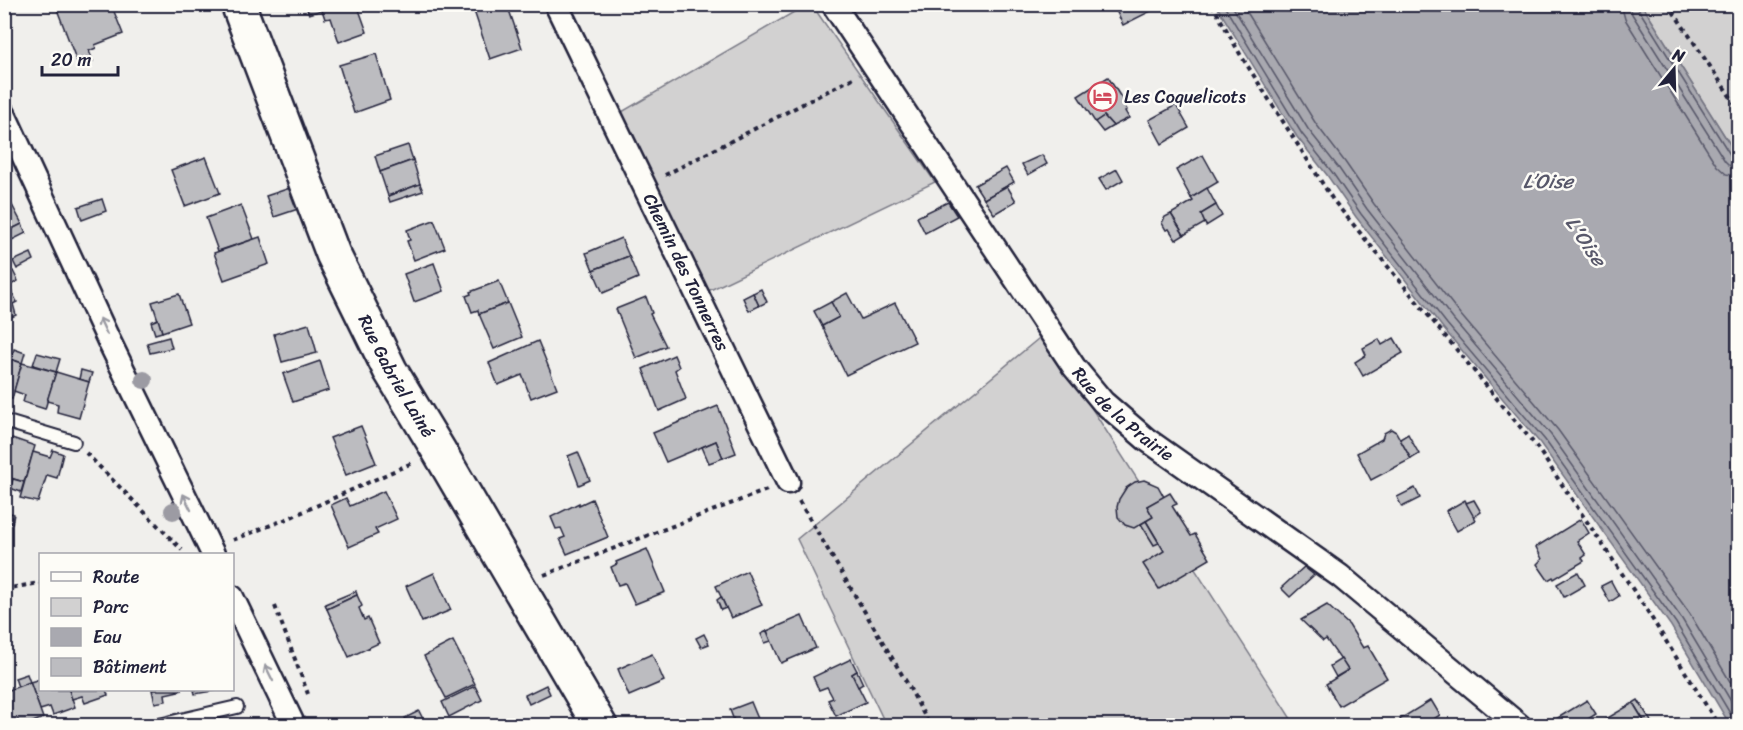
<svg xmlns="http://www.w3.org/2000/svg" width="1743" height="730" font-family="Sriracha,sans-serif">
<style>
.green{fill:#d2d1d1;stroke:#7a7a86;stroke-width:1.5}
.water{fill:#a9a9b0;stroke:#737381;stroke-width:1.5}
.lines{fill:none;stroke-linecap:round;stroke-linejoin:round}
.shore{stroke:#58586a;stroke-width:1.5}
.building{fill:#bcbcc0;stroke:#22223b;stroke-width:1.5}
.lane-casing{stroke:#22223b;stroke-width:16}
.street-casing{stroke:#22223b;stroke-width:27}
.secondary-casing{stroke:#22223b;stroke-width:38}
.path{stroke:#22223b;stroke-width:4;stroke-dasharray:4.5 4.5;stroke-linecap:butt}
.lane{stroke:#fdfcf7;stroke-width:12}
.street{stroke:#fdfcf7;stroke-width:22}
.secondary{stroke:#fdfcf7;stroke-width:33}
.tree{fill:#9c9ba3}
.oneway{stroke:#9a9aa2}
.labels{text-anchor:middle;stroke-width:5;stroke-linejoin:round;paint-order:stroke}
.poi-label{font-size:18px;fill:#22223b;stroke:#fdfcf7;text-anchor:start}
.street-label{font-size:18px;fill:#22223b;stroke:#fdfcf7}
.water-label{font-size:20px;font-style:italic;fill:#58586a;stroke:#fdfcf7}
</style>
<rect width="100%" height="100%" fill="#f0efec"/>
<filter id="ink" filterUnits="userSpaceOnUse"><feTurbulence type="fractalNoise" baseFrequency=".0167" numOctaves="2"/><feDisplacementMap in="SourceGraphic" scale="12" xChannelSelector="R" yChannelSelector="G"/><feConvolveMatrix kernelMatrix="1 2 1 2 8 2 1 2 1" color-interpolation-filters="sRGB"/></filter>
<g filter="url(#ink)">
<g class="green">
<polygon points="806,5 812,5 935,182 704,293 620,113"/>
<polygon points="1642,5 1738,5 1738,157"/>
<polygon points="1044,334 1295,725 886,725 797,539"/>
</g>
<polygon class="water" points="1216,5 1642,5 1738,157 1738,725 1730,725 1671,626 1540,443 1443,328 1356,217 1327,175 1297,137"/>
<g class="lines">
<g class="shore">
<polyline points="1223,4 1302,134 1332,172 1361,214 1447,324 1545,440 1676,623 1734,720 1735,726"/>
<polyline points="1231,4 1308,129 1338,167 1367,209 1453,319 1551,435 1682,619 1738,713"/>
<polyline points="1242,4 1316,124 1345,162 1374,204 1460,314 1558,430 1690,614 1738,695"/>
<polyline points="1621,4 1625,19 1717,166 1726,174 1738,176"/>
<polyline points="1630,4 1632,14 1725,161 1730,166 1738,167"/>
<polyline points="1638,4 1639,10 1731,156 1738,160"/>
</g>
</g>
<g class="building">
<polygon points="55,4 111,4 123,34 95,45 96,48 89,51 93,61 79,67"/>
<polygon points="305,4 357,4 367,32 339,42 331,18 325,19 322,10 309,14"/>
<polygon points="482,4 507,4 522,48 490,59 473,8"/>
<polygon points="1113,4 1148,4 1151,11 1123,25"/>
<polygon points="376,54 390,100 354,113 339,65"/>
<polygon points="1108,77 1124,102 1123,103 1127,110 1125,111 1129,118 1113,126 1104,116 1095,122 1078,96"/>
<polygon points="1176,105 1189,128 1162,144 1149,120"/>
<polygon points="1104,116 1113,126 1103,132 1095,122"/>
<polygon points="408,145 413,160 380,172 375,156"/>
<polygon points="1042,155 1047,164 1028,175 1022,164"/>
<polygon points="1203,155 1218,182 1191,198 1176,170"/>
<polygon points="206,157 220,193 185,206 171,170"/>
<polygon points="413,160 420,184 388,196 380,172"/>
<polygon points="1006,168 1014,182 984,199 975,185"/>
<polygon points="1117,169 1123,180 1106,190 1099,179"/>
<polygon points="420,184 423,191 390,202 388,196"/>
<polygon points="1007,186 1016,201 994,214 984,199"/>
<polygon points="290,188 298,209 274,217 266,196"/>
<polygon points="1207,188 1216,205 1201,214 1205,223 1184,235 1171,214 1193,201 1191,198"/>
<polygon points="4,190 22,224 4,233"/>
<polygon points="102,199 106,211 82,220 78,207"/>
<polygon points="948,202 957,216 925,233 917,217"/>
<polygon points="241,205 254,239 218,251 206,218"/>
<polygon points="1216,205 1222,216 1206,226 1201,214"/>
<polygon points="1171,214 1184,235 1176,240 1169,229 1166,230 1162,223 1165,217"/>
<polygon points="434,220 445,248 414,260 407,241 410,240 407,230"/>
<polygon points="22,224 26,233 4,244 4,233"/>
<polygon points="260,237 269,264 224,280 214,253"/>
<polygon points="621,238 629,256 593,270 586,253"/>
<polygon points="31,253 34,260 17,269 13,261"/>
<polygon points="629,256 638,278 603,293 593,270"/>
<polygon points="434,263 444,291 414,302 404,274"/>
<polygon points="13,271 18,281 9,286 4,275"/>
<polygon points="4,277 17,302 13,304 16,315 4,320"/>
<polygon points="499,281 508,303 479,314 478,310 472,312 466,296 471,294 470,292"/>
<polygon points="761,289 767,302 759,306 753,293"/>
<polygon points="753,293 759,306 749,311 743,298"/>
<polygon points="847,293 861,319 895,303 915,342 846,375 822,326 839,317 831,302"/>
<polygon points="179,294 189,323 162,332 152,302"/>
<polygon points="646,297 652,313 650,314 666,346 636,358 616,309"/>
<polygon points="831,302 839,317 822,326 814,311"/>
<polygon points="508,303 522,337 494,349 479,314"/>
<polygon points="158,319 162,332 155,334 151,322"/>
<polygon points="309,324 317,353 282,362 274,334"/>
<polygon points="169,337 172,348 150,353 147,343"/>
<polygon points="1394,338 1403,353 1363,376 1355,362 1366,355 1363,348 1379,339 1382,345"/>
<polygon points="538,341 557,388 531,398 522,375 498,385 489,363"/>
<polygon points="14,349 25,353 22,363 11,359"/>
<polygon points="37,353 60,359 56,372 33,365"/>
<polygon points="674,355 679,367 675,370 686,399 659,411 643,369"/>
<polygon points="4,357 22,363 12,399 4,397"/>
<polygon points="320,361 329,390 293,402 283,374"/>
<polygon points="22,363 56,372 45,409 23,402 25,395 14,391"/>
<polygon points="81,370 92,373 89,382 79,379"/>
<polygon points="56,372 89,382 79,418 57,412 58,404 47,401"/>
<polygon points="718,406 736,453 723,458 716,441 666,462 653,433"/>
<polygon points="361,426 376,463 346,475 330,438"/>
<polygon points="1391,429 1396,432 1411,459 1371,480 1357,453 1382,439 1384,433"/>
<polygon points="1408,434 1419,454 1411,459 1400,439"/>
<polygon points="12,438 35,446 24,482 4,476 4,443 10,445"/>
<polygon points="716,441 723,458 709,463 702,447"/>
<polygon points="53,450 63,454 57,478 47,475 38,502 20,498 33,452 50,457"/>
<polygon points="578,452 590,480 579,485 568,456"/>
<polygon points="13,479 24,482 21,492 10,488"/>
<polygon points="1144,480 1158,486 1164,497 1147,506 1153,517 1134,528 1125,525 1118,517 1117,507 1119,499 1126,488 1135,482"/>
<polygon points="1415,488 1420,498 1402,507 1397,497"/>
<polygon points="384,491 397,519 375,529 378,534 349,547 331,505 346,498 350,506"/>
<polygon points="1170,493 1177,504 1172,506 1191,536 1195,534 1210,559 1159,589 1143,564 1164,551 1146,521 1153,517 1147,506"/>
<polygon points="592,499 608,537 567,554 560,539 565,537 561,528 556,529 551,517 579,503 579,505"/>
<polygon points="1465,500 1476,520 1457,531 1446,511"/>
<polygon points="1474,500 1481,512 1474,517 1466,503"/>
<polygon points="4,511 14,514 12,524 4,521"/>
<polygon points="1581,519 1589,533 1577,541 1586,555 1582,558 1584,561 1554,579 1553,577 1548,580 1537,564 1542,559 1536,547"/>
<polygon points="1146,521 1159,543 1154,545 1141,524"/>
<polygon points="647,549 665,592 635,604 625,583 618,585 611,567 617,564 616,562"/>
<polygon points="1304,567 1314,575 1290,597 1281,588"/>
<polygon points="747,571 762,605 731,618 716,586"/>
<polygon points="1578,572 1585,585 1564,597 1557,584"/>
<polygon points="434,573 451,610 422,622 406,586"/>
<polygon points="1611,581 1619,596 1610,602 1601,586"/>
<polygon points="356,591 357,595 327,609 325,604"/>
<polygon points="357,595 362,606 359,608 364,620 368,618 379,643 349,657 327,609"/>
<polygon points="721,597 726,608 721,610 717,600"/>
<polygon points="1327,605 1349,625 1363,648 1368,646 1387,678 1339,706 1326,684 1348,670 1326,639 1323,641 1301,620"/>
<polygon points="802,616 816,648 781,663 767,631"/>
<polygon points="767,631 771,641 765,643 761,634"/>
<polygon points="704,634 709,644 701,647 696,638"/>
<polygon points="453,641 475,684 446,698 424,656"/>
<polygon points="652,654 664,681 629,696 618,669"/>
<polygon points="851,659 857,671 852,674 866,702 836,716 828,700 833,698 827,687 819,690 813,677"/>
<polygon points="1341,659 1348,670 1336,677 1330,666"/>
<polygon points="857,671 863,684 858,687 852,674"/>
<polygon points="27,674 30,682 18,687 15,678"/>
<polygon points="40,679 40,690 69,690 75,707 53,715 50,707 40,710 30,682"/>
<polygon points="30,682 43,718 23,726 20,726 18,720 7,724 4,716 4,692"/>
<polygon points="546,685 550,694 529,704 525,695"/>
<polygon points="475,686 482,700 449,717 442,702"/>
<polygon points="69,690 106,690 108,695 85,703 82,696 72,699"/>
<polygon points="152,690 183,690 165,694 166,701 155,703"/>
<polygon points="194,690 218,690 195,694"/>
<polygon points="1431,700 1440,715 1423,726 1403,726 1400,719"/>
<polygon points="1587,700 1596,714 1585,721 1587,724 1572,726 1568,721 1561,726 1550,726 1548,724"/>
<polygon points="1638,700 1654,726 1647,726 1633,703"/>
<polygon points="751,702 761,726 736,726 730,710"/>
<polygon points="1633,703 1647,726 1604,726 1601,722"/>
<polygon points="419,711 424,721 409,726 405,718"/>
</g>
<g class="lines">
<defs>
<g id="lane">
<polyline points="4,421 74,442"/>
<polyline points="155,726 237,707"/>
</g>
<g id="street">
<path id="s1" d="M556 4 788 482"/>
<path id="s2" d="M833 4 1074 367 1103 402 1146 439 1340 576 1520 726"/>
<polyline points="4,114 109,341 213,554"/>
<polyline points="232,597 294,726"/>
</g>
<g id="secondary">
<path id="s3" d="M238 4 333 254 390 370 439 451 600 726"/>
</g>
</defs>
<use href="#lane" class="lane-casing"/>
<use href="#street" class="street-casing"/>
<use href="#secondary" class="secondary-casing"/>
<g class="path">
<polyline points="1212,4 1240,54 1333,200 1536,446 1646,609 1719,726"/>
<polyline points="1668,4 1738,108"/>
<polyline points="665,175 855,77"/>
<polyline points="86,453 182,550"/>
<polyline points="799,501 907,683 930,726"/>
<polyline points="233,540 289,518 414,462"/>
<polyline points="544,575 767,490"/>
<polyline points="4,589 40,583"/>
<polyline points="275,606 308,694"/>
</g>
<use href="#lane" class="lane"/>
<use href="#street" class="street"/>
<use href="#secondary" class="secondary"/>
</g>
<g class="tree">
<circle cx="144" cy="380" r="9"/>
<circle cx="173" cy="511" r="9"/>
</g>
<defs><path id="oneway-shaft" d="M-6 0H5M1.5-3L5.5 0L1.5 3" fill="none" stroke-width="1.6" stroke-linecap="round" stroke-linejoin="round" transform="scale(1.5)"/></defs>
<g class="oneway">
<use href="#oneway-shaft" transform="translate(103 326) rotate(-115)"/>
<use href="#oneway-shaft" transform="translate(187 502) rotate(-116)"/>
<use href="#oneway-shaft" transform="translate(269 673) rotate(-116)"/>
</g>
</g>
<defs>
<symbol id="hotel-ring" viewBox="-11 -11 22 22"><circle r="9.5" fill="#fdfcf7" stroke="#d1495b" stroke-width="1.5"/><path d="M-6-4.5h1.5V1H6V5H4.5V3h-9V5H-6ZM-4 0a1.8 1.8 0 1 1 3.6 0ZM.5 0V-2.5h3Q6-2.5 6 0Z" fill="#d1495b"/></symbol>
</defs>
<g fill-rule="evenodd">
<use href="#hotel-ring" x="1086" y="80" width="33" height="33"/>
</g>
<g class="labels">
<g class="poi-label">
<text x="1124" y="103">Les Coquelicots</text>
</g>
<g class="street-label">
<text dy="6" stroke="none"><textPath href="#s1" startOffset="298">Chemin des Tonnerres</textPath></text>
<text dy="6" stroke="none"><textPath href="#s3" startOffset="405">Rue Gabriel Lainé</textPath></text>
<text dy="6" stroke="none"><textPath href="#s2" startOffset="504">Rue de la Prairie</textPath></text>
</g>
<g class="water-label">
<text x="1548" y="188">L’Oise</text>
<text transform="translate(1586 241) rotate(56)" y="7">L'Oise</text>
</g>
</g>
<rect width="1743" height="730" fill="none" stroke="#fdfcf7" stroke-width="24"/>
<rect x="12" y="12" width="1719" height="706" fill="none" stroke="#22223b" stroke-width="2" filter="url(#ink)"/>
<rect x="39" y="553" width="195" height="138" fill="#fdfcf7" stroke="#a5a5ac" stroke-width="1.5"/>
<rect x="51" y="572" width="30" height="9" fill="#fdfcf7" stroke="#a5a5ac" stroke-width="1.5"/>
<text x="93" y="583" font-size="18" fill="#22223b">Route</text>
<rect x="51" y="598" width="30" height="18" fill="#d2d1d1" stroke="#a5a5ac" stroke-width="1.5"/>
<text x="93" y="613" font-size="18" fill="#22223b">Parc</text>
<rect x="51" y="628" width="30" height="18" fill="#a9a9b0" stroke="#a5a5ac" stroke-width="1.5"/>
<text x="93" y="643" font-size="18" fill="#22223b">Eau</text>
<rect x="51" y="658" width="30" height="18" fill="#bcbcc0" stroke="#a5a5ac" stroke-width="1.5"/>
<text x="93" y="673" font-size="18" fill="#22223b">Bâtiment</text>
<g transform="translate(1674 69) rotate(19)" stroke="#fdfcf7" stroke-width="4.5" paint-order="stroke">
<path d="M0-4.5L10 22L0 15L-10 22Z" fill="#22223b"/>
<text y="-9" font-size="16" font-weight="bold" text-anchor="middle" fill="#22223b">N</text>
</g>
<path d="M42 66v9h76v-9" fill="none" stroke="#22223b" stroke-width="3"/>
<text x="51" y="66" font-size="18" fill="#22223b" stroke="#fdfcf7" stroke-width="4.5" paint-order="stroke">20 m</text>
</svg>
